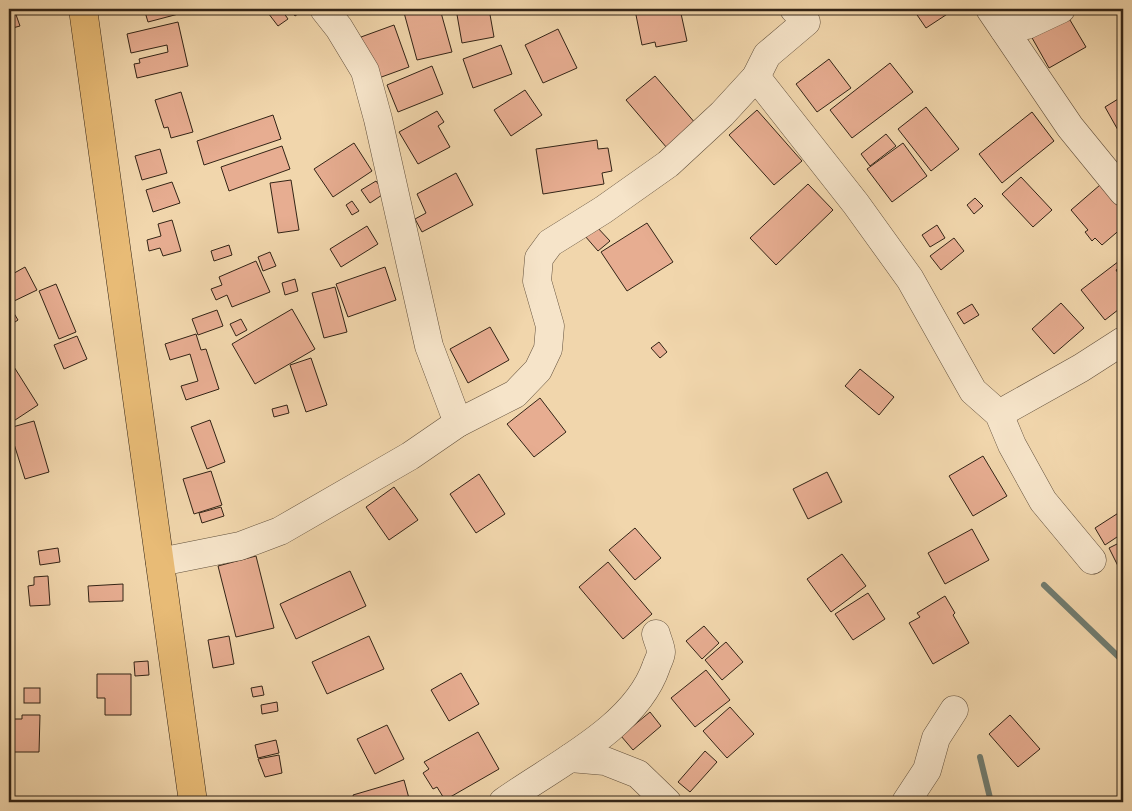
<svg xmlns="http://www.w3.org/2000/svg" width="1132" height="811" font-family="'IM FELL Double Pica',serif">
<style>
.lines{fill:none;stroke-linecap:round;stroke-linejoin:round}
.stream{stroke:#717d71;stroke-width:6}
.building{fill:#e7ad91;stroke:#332416}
.minor-casing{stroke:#62503c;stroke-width:29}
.major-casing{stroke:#332416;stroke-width:29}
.minor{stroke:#f6e4c9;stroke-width:28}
.major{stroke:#e8bb76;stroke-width:28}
</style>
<rect width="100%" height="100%" fill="#f1d6ac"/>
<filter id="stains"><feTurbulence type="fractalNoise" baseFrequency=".004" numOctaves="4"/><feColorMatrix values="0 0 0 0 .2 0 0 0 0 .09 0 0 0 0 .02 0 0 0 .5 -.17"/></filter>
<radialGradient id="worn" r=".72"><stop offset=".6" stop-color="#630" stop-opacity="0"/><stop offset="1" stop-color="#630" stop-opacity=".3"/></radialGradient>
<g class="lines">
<g class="stream">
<polyline points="1044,585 1123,661"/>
<polyline points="980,757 991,802"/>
</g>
</g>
<g class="building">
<polygon points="9,9 14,9 20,26 9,29"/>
<polygon points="158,9 186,9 186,12 148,22 145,12"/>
<polygon points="265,9 281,9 288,19 278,26"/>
<polygon points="290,9 305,9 295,16"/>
<polygon points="403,9 440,9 452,52 417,60"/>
<polygon points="456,9 489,9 494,37 462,43"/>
<polygon points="640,9 680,9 687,41 656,47 655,42 642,45 635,10"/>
<polygon points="913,9 955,9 926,28"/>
<polygon points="1067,15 1086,47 1049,68 1031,36"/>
<polygon points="178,22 188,66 137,78 134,64 140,63 139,59 168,52 167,45 131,53 127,34"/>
<polygon points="394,25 409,67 376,79 361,37"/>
<polygon points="558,29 577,68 543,83 525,45"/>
<polygon points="501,45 512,74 473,88 463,59"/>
<polygon points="829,59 851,88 817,112 796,84"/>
<polygon points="890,63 913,92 852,138 830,110"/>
<polygon points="432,66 443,94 398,112 387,85"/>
<polygon points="655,76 696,124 667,148 626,100"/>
<polygon points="525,90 542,115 511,136 494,110"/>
<polygon points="181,92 193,132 171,138 168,127 164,128 155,100"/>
<polygon points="1123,96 1123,139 1105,107"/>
<polygon points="926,107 959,149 931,171 898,129"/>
<polygon points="757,110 802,161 774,185 729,135"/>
<polygon points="437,111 444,122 438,126 450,147 418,164 399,132"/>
<polygon points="1032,112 1054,141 1002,183 979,154"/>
<polygon points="273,115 281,139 204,165 197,141"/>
<polygon points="886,134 896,146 870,166 861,154"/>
<polygon points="597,140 598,149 608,148 612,171 602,173 604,184 543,194 536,149"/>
<polygon points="354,143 372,171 333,197 314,169"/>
<polygon points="903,143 927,176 892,202 867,169"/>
<polygon points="282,146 290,169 229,191 221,167"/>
<polygon points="160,149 167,173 142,180 135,156"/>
<polygon points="456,173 473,205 422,232 415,219 426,213 417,194"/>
<polygon points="1021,177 1052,210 1033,227 1002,194"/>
<polygon points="291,180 299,230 278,233 270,183"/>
<polygon points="376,181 385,193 370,203 361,190"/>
<polygon points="172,182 180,203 153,212 146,190"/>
<polygon points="808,184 833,210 776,265 750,238"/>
<polygon points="1100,185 1123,211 1123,227 1102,245 1095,238 1092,241 1085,232 1088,230 1071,210"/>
<polygon points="975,198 983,206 974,214 967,205"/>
<polygon points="352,201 359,211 352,215 346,205"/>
<polygon points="172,220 181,251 163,256 160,248 149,251 147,240 161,236 158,224"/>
<polygon points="647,223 673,262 627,291 601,252"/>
<polygon points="937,225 945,238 930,247 922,235"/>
<polygon points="367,226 378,244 341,267 330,249"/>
<polygon points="596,226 610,241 598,251 585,236"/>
<polygon points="954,238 964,251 941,270 930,256"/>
<polygon points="229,245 232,255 214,261 211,251"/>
<polygon points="270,252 276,266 263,271 258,257"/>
<polygon points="1123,258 1123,265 1116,270 1118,273 1123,269 1123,306 1105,320 1081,290"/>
<polygon points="256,261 270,292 232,307 227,295 216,300 211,289 222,285 219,277"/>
<polygon points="25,267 37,290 12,302 9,296 9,276"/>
<polygon points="385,267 396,300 348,317 336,284"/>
<polygon points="295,279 298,291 285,295 282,283"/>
<polygon points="56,284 76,332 59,339 39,291"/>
<polygon points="335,287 347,332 324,338 312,293"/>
<polygon points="1061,303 1084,328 1054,354 1032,329"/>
<polygon points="972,304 979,315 964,324 957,313"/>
<polygon points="9,305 18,320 9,326"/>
<polygon points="292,309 315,349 255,384 232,344"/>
<polygon points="217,310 223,326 198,335 192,319"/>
<polygon points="241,319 247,330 236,336 230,324"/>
<polygon points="490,327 509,360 468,383 450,349"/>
<polygon points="196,334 201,350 206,349 219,389 186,400 181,386 198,381 190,354 170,360 165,344"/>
<polygon points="77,336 87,359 64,369 54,345"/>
<polygon points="659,342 667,352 660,358 651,348"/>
<polygon points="311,358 327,405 306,412 290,365"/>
<polygon points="9,359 38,405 9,424"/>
<polygon points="860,369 894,397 879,415 845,386"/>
<polygon points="540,398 566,432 534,457 507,424"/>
<polygon points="287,405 289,413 274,417 272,409"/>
<polygon points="210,420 225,462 207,469 191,427"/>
<polygon points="34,421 49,472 25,479 9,428"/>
<polygon points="983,456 1007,496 973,516 949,476"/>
<polygon points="211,471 222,505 194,514 183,479"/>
<polygon points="827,472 842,502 808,519 793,489"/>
<polygon points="479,474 505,514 476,533 450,494"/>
<polygon points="394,487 418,520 389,540 366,507"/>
<polygon points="221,507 224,516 202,523 199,513"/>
<polygon points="1123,510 1123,533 1105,545 1095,528"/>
<polygon points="635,528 661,558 635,580 609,550"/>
<polygon points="972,529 989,560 945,584 928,553"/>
<polygon points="1123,541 1123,576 1109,548"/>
<polygon points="58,548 60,562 40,565 38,551"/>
<polygon points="842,554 866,586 831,612 807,579"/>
<polygon points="256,556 274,628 236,637 218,566"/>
<polygon points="608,562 652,614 623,639 579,587"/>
<polygon points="350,571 366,606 296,639 280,604"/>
<polygon points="48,576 50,605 30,606 28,586 34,585 34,577"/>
<polygon points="123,584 123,601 89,602 88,586"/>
<polygon points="868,593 885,619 853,640 835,614"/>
<polygon points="945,596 955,613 953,615 969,643 933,664 909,623 920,617 917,613"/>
<polygon points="704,626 719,643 702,659 686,641"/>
<polygon points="229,636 234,664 213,668 208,640"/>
<polygon points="369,636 384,669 327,694 312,662"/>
<polygon points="726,642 743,662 722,680 705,660"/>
<polygon points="148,661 149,675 135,676 134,662"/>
<polygon points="706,670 730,700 695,727 671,698"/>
<polygon points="461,673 479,704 449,721 431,690"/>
<polygon points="97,674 131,674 131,715 105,715 105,698 97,698"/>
<polygon points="262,686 264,695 253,697 251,688"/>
<rect x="24" y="688" width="16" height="15"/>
<polygon points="277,702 278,711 262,714 261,705"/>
<polygon points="730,707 754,734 727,758 703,731"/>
<polygon points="650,712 661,726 633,750 621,736"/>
<polygon points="22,715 40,715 39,752 10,752 11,719 22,719"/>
<polygon points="1010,715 1040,749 1018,767 989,734"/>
<polygon points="387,725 404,759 375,774 357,739"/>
<polygon points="478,732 499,769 445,800 437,787 433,789 423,773 429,769 424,762"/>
<polygon points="276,740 279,753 258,758 255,745"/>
<polygon points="705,751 717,762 690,792 678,782"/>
<polygon points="279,755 282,773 265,777 258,759"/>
<polygon points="404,780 410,802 355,802 353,795"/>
</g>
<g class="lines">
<defs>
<g id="minor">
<polyline points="324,9 339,28 365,71 378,119 429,346 458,423"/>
<polyline points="990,9 1070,127 1123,192"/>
<polyline points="1004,29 1027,25 1061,9"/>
<polyline points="756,77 856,204 910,279 973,391 999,414 1012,445 1043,501 1092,560"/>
<polyline points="999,414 1081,368 1123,341"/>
<polyline points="160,562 240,546 280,531 410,456 458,423 515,394 538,370 548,349 550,326 537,281 539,258 550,243 603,210 668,164 722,114 756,77 767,55 806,22 794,9"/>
<polyline points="570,758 605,761 638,774 667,802"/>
<path d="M503 802C553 766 635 728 656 667 657 663 661 657 661 652 661 647 657 639 656 634"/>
<polyline points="906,802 927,770 936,738 954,710"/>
</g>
<polyline id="major" points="83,9 193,802"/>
</defs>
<use href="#minor" class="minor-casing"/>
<use href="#major" class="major-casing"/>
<use href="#minor" class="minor"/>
<use href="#major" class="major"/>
</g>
<rect width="1132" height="811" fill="none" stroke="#f1d6ac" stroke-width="30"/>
<rect x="10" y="10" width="1112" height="791" fill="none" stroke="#332416" stroke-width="2.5"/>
<rect x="15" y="15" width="1102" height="781" fill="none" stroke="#332416"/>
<rect width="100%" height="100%" filter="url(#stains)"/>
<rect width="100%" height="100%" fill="url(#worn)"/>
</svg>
